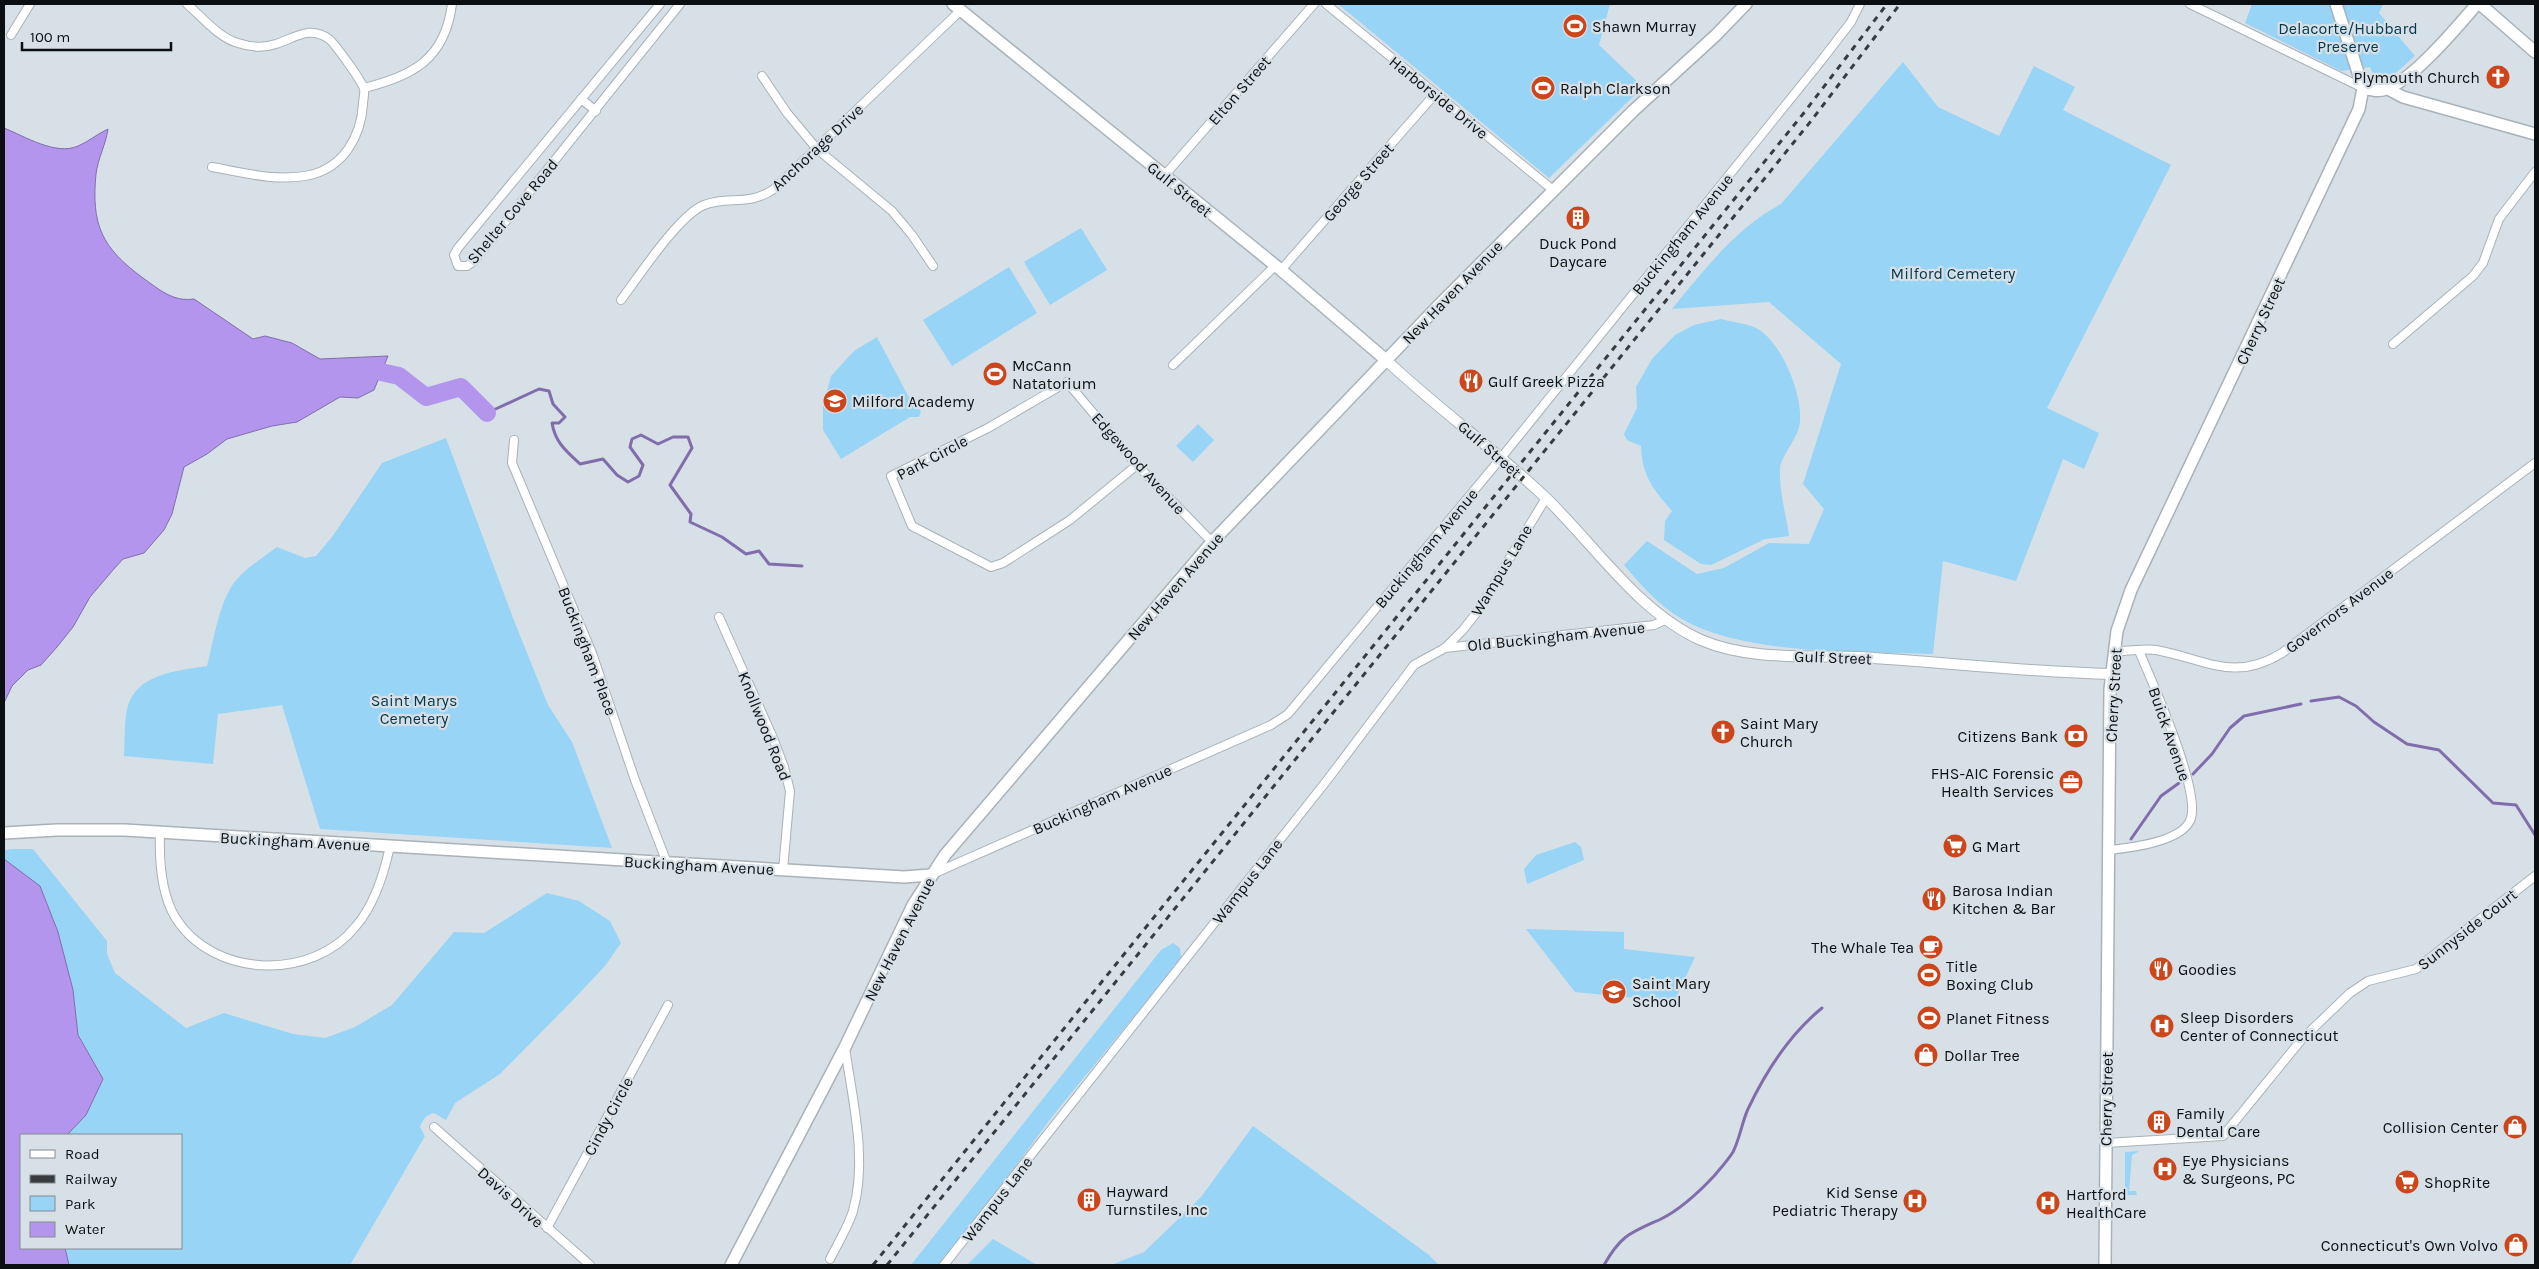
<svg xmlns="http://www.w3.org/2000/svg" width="2539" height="1269" font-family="Karla,sans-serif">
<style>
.green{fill:#97d4f6}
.water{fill:#b395ed;stroke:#816dab}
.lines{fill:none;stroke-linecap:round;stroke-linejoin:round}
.stream{stroke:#816dab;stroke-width:3}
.river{stroke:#b395ed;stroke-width:18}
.minor-casing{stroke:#a9b2b7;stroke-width:10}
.tertiary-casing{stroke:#a9b2b7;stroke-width:12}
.secondary-casing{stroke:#a9b2b7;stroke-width:14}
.minor{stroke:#fff;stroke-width:8}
.tertiary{stroke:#fff;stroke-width:10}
.secondary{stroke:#fff;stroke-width:11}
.rail{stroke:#383c3f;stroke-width:3;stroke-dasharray:6 6;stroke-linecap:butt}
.labels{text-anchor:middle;stroke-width:4.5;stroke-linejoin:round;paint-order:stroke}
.poi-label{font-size:16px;fill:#0c0f11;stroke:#d7e0e6;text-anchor:start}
.park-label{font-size:16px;fill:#04374d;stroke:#d7e0e6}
.street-label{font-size:16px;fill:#0c0f11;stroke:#d7e0e6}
</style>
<rect width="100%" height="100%" fill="#d7e0e6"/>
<g class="green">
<polygon points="1338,4 1610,4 1599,45 1643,87 1549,178"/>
<path d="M2252 4H2383L2379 13 2415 56C2405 64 2388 85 2374 77L2370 67 2341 71 2245 23Z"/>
<path d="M1903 62 1938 107 1999 136 2034 66 2075 87 2063 110 2171 165 2047 408 2099 433 2084 469 2063 459 2016 581 1943 561 1933 654C1862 652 1743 655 1682 619 1658 605 1641 585 1624 565L1647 541 1697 574 1724 568 1769 543 1809 544 1824 509 1803 484 1841 364 1769 302 1672 309C1704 270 1736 228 1781 204Z"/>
<polygon points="1081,228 1107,270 1050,305 1024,262"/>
<polygon points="1009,267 1037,313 952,366 923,320"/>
<path d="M1721 319C1731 322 1744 323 1754 327 1781 338 1806 400 1799 427 1796 440 1781 457 1780 468 1779 491 1786 514 1789 536L1765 539 1711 565 1701 564 1664 540 1665 521 1672 511C1653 489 1642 476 1641 446L1627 440 1624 434 1637 408 1636 387 1652 359 1675 335 1694 325Z"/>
<polygon points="877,337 913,405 921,411 919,417 910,417 841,459 823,430 823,406 831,376 854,351"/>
<polygon points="1198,424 1214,440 1193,462 1176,446"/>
<path d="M446 438 513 618 548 705 572 742 612 848 320 829 282 705 218 714 213 764 124 756C125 741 124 724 127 709 136 673 177 671 207 666 214 640 220 594 240 576 251 565 265 556 277 547L305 558 316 556 332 537 382 463Z"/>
<polygon points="1575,842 1581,847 1584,860 1527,884 1524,869 1536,855"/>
<path d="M12 849H33L107 941V954L115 973 186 1028 224 1013 293 1034 325 1038 355 1027 392 1005 454 932 484 933 547 893 579 901 610 921 621 943 605 966 572 1001 500 1074 455 1103 446 1120 434 1113C426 1115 423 1119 420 1127L425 1136 350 1265H69L65 1248H181V1135H67L103 1079 78 1035 73 990 58 932 40 886 4 859V850Z"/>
<polygon points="1526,929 1624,932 1624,949 1695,957 1674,1002 1575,992"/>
<polygon points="1173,943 1180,948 1181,959 1055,1113 942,1265 911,1265 1161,950"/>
<polygon points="1253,1126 1429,1255 1439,1265 1111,1265 1144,1252 1201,1197"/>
<polygon points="2140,1151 2132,1155 2129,1191 2136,1191 2137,1195 2125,1195 2125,1152"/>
<polygon points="993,1239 1037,1265 967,1265"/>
</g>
<g class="water">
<path d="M4 128C24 136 56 156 78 146 88 142 97 134 108 129 106 144 98 158 96 174 91 225 102 248 143 278 160 290 173 302 194 299L253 339 265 336 292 343 320 359 388 356 374 390 358 398 340 397 297 422 272 426 227 439 207 454 184 467 172 514 164 530 144 553 123 559 113 570 90 597 73 627 57 647 41 665 28 670 12 686 4 703Z"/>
<polygon points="4,859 40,886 58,932 73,990 78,1035 103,1079 86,1115 67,1135 21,1135 21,1248 65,1248 69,1265 4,1265"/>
</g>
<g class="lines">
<g class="stream">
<path d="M487 413 539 389 549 391 553 404 565 417 559 423H552C555 442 566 451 580 464L603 459 617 475 628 482 639 476 643 465 630 447 632 439 641 435 658 444 673 437H688L692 448 670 485 691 514 690 522 722 537 746 554 759 551 769 564 802 566"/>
<polyline points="2311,701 2339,697 2356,706 2374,722 2407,744 2439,750 2493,803 2516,805 2535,835"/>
<polyline points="2193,774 2212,754 2230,728 2244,716 2301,704"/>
<polyline points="2131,839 2161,796 2179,783"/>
<path d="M1604 1265C1621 1235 1630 1233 1661 1219 1679 1210 1700 1191 1714 1176 1720 1169 1728 1160 1733 1152 1740 1138 1742 1122 1748 1109 1766 1071 1790 1034 1822 1008"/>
</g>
<polyline class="river" points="381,372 399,376 426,397 461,387 487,413"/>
<defs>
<g id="minor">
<path d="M187 4C202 17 219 38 238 43 250 47 264 48 276 44 295 38 309 25 329 39 335 44 362 81 364 89 365 93 363 100 363 104 361 136 344 167 310 175 278 182 244 173 212 167"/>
<polyline points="660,4 458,248 454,255 458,266 467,266 474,261 680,4"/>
<polyline points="1326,4 1553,190"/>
<polyline points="2190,4 2363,88"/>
<polyline points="11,35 30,4"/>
<polyline points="762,76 787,113 817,149 892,211 912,235 933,266"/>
<path d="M364 88C413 76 445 59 452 4"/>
<polyline points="581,99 596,111"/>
<polyline points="1164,176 1314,4"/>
<polyline points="1281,270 1435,94"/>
<path d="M621 300C639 276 679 215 704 205 728 195 748 207 774 189L961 10"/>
<polyline points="2393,344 2473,276 2483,263 2499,219 2535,172"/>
<polyline points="1173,365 1275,266"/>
<polyline points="514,440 512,463 592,653 635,780 667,863"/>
<polyline points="1137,465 1070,520 1003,563 991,567 912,526 891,476 988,428 1067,382 1137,465 1212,542"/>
<polyline points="719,617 773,738 784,767 790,791 783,870"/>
<polyline points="1445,648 1654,625 1665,620"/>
<path d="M2114 651C2127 652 2143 648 2156 650 2206 659 2233 683 2282 653L2535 463"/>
<path d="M160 832C159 860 161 893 175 917 213 979 313 981 356 926 375 904 384 874 390 846"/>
<path d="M2109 850C2129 848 2184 842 2191 818 2200 789 2152 681 2139 651"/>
<polyline points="935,873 1271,725 1288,714 1501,458 1821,61 1851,22 1860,4"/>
<polyline points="434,1127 590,1265"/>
<polyline points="2106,1143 2223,1136 2302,1039 2350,993 2368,981 2416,969 2535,876"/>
<polyline points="547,1228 668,1005"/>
<path d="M830 1259C838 1243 848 1227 853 1211 868 1159 852 1099 845 1047"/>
<polyline points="944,1265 1328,779 1414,665 1445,648 1463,630 1477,612 1546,498"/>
</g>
<path id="tertiary" d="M1386 360C1437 408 1494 449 1545 497 1594 544 1638 612 1701 640 1750 661 1808 655 1859 657 1943 662 2026 672 2111 674"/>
<g id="secondary">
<polyline points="953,4 1281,270 1386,360"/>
<polyline points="2480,4 2535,52"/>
<path d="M2363 88C2371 90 2378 92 2386 89 2413 80 2458 26 2477 4"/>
<polyline points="2388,89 2403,97 2535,134"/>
<polyline points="4,833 57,830 125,830 904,877 930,875"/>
<polyline points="731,1265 845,1047 913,905 945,855 1212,542 1440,304 1633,111 1716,35 1746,4"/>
<polyline points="2105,1265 2110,689 2117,631 2131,590 2359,109 2363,88 2336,4"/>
</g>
</defs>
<use href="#minor" class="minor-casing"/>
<use href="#tertiary" class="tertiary-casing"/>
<use href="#secondary" class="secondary-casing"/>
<use href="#minor" class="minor"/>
<use href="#tertiary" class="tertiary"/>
<use href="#secondary" class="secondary"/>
<g class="rail">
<polyline points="873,1265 1803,114 1887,4"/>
<polyline points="887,1265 1811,121 1900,4"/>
</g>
</g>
<defs>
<symbol id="stadium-disc" viewBox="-11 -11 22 22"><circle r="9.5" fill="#cd451b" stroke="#d7e0e6"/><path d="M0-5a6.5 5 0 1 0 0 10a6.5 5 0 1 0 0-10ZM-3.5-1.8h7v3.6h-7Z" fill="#fff"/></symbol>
<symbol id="church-disc" viewBox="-11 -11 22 22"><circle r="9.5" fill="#cd451b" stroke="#d7e0e6"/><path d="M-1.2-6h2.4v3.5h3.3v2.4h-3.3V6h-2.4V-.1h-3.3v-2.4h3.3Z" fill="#fff"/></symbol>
<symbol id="building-disc" viewBox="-11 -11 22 22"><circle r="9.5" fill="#cd451b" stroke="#d7e0e6"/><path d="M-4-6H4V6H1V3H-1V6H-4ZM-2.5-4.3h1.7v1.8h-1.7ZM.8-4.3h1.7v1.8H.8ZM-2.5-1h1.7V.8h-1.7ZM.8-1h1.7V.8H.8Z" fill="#fff"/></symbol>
<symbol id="restaurant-disc" viewBox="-11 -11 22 22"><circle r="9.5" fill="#cd451b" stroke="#d7e0e6"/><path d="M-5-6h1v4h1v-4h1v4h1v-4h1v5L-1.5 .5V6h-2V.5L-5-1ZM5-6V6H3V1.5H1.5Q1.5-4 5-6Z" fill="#fff"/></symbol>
<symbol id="school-disc" viewBox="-11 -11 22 22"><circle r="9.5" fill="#cd451b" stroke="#d7e0e6"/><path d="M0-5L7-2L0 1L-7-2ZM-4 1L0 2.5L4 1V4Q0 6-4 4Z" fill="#fff"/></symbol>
<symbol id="bank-disc" viewBox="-11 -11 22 22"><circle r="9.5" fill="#cd451b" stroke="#d7e0e6"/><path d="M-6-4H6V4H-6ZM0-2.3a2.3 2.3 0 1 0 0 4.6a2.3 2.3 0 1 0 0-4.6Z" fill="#fff"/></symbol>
<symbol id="office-disc" viewBox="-11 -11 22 22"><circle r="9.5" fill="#cd451b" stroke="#d7e0e6"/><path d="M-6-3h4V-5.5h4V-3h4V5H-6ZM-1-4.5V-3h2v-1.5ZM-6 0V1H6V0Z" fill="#fff"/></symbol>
<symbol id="supermarket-disc" viewBox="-11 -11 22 22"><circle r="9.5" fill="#cd451b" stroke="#d7e0e6"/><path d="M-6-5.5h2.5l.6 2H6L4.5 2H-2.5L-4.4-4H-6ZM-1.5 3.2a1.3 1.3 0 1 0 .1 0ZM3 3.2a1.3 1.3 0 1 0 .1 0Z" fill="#fff"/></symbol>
<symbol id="cafe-disc" viewBox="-11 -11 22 22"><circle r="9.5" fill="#cd451b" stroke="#d7e0e6"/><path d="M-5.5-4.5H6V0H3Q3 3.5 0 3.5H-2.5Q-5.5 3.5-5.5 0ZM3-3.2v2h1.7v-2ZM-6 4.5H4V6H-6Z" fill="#fff"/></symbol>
<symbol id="hospital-disc" viewBox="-11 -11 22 22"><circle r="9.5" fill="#cd451b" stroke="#d7e0e6"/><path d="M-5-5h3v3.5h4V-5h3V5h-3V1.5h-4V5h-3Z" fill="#fff"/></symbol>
<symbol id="shop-disc" viewBox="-11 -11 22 22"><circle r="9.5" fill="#cd451b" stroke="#d7e0e6"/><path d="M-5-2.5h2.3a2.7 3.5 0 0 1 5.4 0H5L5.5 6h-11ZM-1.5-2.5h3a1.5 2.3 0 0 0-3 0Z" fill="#fff"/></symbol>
</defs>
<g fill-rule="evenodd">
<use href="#stadium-disc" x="1561" y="12" width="28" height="28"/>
<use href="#church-disc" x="2484" y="63" width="28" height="28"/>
<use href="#stadium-disc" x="1529" y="74" width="28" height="28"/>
<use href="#building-disc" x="1564" y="204" width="28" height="28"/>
<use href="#stadium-disc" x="981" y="360" width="28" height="28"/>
<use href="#restaurant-disc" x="1457" y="367" width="28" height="28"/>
<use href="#school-disc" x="821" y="387" width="28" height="28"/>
<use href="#church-disc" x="1709" y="718" width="28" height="28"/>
<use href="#bank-disc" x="2062" y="722" width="28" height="28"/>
<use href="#office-disc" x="2057" y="768" width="28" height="28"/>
<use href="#supermarket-disc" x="1941" y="832" width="28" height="28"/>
<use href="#restaurant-disc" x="1920" y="885" width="28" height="28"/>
<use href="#cafe-disc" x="1917" y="933" width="28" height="28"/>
<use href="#restaurant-disc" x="2147" y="955" width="28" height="28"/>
<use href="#stadium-disc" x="1915" y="961" width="28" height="28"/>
<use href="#school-disc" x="1600" y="978" width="28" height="28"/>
<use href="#stadium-disc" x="1915" y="1004" width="28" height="28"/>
<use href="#hospital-disc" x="2148" y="1012" width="28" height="28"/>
<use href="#shop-disc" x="1912" y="1041" width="28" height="28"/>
<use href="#building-disc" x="2145" y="1108" width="28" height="28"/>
<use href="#shop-disc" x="2501" y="1113" width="28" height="28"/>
<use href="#hospital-disc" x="2151" y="1155" width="28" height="28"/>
<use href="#supermarket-disc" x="2393" y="1168" width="28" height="28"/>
<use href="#building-disc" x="1075" y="1186" width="28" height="28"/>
<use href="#hospital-disc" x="1901" y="1187" width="28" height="28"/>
<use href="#hospital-disc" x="2034" y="1189" width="28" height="28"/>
<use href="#shop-disc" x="2502" y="1231" width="28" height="28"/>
</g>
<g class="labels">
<g class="poi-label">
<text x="1592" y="32">Shawn Murray</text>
<text x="2480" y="83" text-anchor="end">Plymouth Church</text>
<text x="1560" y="94">Ralph Clarkson</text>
<text x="1578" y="249" text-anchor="middle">Duck Pond<tspan x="1578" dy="18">Daycare</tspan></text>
<text x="1012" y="371">McCann<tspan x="1012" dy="18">Natatorium</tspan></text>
<text x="1488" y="387">Gulf Greek Pizza</text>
<text x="852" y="407">Milford Academy</text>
<text x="1740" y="729">Saint Mary<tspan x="1740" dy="18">Church</tspan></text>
<text x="2058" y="742" text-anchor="end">Citizens Bank</text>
<text x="2054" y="779" text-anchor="end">FHS-AIC Forensic<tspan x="2054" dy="18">Health Services</tspan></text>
<text x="1972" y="852">G Mart</text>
<text x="1952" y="896">Barosa Indian<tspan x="1952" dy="18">Kitchen &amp; Bar</tspan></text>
<text x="1914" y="953" text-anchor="end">The Whale Tea</text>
<text x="1946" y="972">Title<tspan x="1946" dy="18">Boxing Club</tspan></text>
<text x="2178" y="975">Goodies</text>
<text x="1632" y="989">Saint Mary<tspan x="1632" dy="18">School</tspan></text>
<text x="2180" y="1023">Sleep Disorders<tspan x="2180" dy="18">Center of Connecticut</tspan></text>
<text x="1946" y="1024">Planet Fitness</text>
<text x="1944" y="1061">Dollar Tree</text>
<text x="2176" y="1119">Family<tspan x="2176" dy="18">Dental Care</tspan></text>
<text x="2498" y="1133" text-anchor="end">Collision Center</text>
<text x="2182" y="1166">Eye Physicians<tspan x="2182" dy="18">&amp; Surgeons, PC</tspan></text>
<text x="2424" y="1188">ShopRite</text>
<text x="1106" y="1197">Hayward<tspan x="1106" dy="18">Turnstiles, Inc</tspan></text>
<text x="1898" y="1198" text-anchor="end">Kid Sense<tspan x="1898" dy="18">Pediatric Therapy</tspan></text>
<text x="2066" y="1200">Hartford<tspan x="2066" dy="18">HealthCare</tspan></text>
<text x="2498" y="1251" text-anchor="end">Connecticut's Own Volvo</text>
</g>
<g class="park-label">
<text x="2348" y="34">Delacorte/Hubbard<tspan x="2348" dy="18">Preserve</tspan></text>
<text x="1953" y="279">Milford Cemetery</text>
<text x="414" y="706">Saint Marys<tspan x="414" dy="18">Cemetery</tspan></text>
</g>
<g class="street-label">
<text transform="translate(1239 90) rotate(-49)" y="6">Elton Street</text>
<text transform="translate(1439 97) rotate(39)" y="6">Harborside Drive</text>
<text transform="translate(817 147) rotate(-43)" y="6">Anchorage Drive</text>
<text transform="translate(1358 182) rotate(-49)" y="6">George Street</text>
<text transform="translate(1180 189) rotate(39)" y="6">Gulf Street</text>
<text transform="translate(512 211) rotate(-50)" y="6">Shelter Cove Road</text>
<text transform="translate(1682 234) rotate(-51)" y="6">Buckingham Avenue</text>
<text transform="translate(1452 292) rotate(-46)" y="6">New Haven Avenue</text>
<text transform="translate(2260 321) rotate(-65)" y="6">Cherry Street</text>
<text transform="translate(1490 449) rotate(41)" y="6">Gulf Street</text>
<text transform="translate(932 457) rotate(-28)" y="6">Park Circle</text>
<text transform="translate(1139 463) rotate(48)" y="6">Edgewood Avenue</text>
<text transform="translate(1426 548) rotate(-50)" y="6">Buckingham Avenue</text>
<text transform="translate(1501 570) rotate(-59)" y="6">Wampus Lane</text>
<text transform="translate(1175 586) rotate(-49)" y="6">New Haven Avenue</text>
<text transform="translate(2339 610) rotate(-37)" y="6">Governors Avenue</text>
<text transform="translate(1556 636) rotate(-6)" y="6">Old Buckingham Avenue</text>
<text transform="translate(588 651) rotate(69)" y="6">Buckingham Place</text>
<text transform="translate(1833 657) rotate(2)" y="6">Gulf Street</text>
<text transform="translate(2113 695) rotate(-87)" y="6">Cherry Street</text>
<text transform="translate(765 726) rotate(68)" y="6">Knollwood Road</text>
<text transform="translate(2170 734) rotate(71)" y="6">Buick Avenue</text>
<text transform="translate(1102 799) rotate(-24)" y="6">Buckingham Avenue</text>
<text transform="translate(295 841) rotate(3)" y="6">Buckingham Avenue</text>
<text transform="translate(699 865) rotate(3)" y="6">Buckingham Avenue</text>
<text transform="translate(1247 881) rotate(-52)" y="6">Wampus Lane</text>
<text transform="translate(2467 929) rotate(-38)" y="6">Sunnyside Court</text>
<text transform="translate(899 939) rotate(-63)" y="6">New Haven Avenue</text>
<text transform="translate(2106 1099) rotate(-89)" y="6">Cherry Street</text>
<text transform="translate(608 1116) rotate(-62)" y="6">Cindy Circle</text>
<text transform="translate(511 1197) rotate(42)" y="6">Davis Drive</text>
<text transform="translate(997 1199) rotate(-52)" y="6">Wampus Lane</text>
</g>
</g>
<rect width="2539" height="1269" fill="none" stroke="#0c0f11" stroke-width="10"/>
<rect x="20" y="1134" width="162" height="115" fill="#d7e0e6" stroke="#868c91"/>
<rect x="30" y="1150" width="25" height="8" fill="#ffffff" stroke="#868c91"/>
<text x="65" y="1159" font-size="15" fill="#0c0f11">Road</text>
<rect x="30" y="1175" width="25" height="8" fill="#383c3f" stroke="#868c91"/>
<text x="65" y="1184" font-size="15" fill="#0c0f11">Railway</text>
<rect x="30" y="1196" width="25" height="15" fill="#97d4f6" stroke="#868c91"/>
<text x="65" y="1209" font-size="15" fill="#0c0f11">Park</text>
<rect x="30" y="1222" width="25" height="15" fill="#b395ed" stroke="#868c91"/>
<text x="65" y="1234" font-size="15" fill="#0c0f11">Water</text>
<path d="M22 42v8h149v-8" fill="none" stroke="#0c0f11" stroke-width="2.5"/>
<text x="30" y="42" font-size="15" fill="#0c0f11" stroke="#d7e0e6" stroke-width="4" paint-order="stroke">100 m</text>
</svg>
